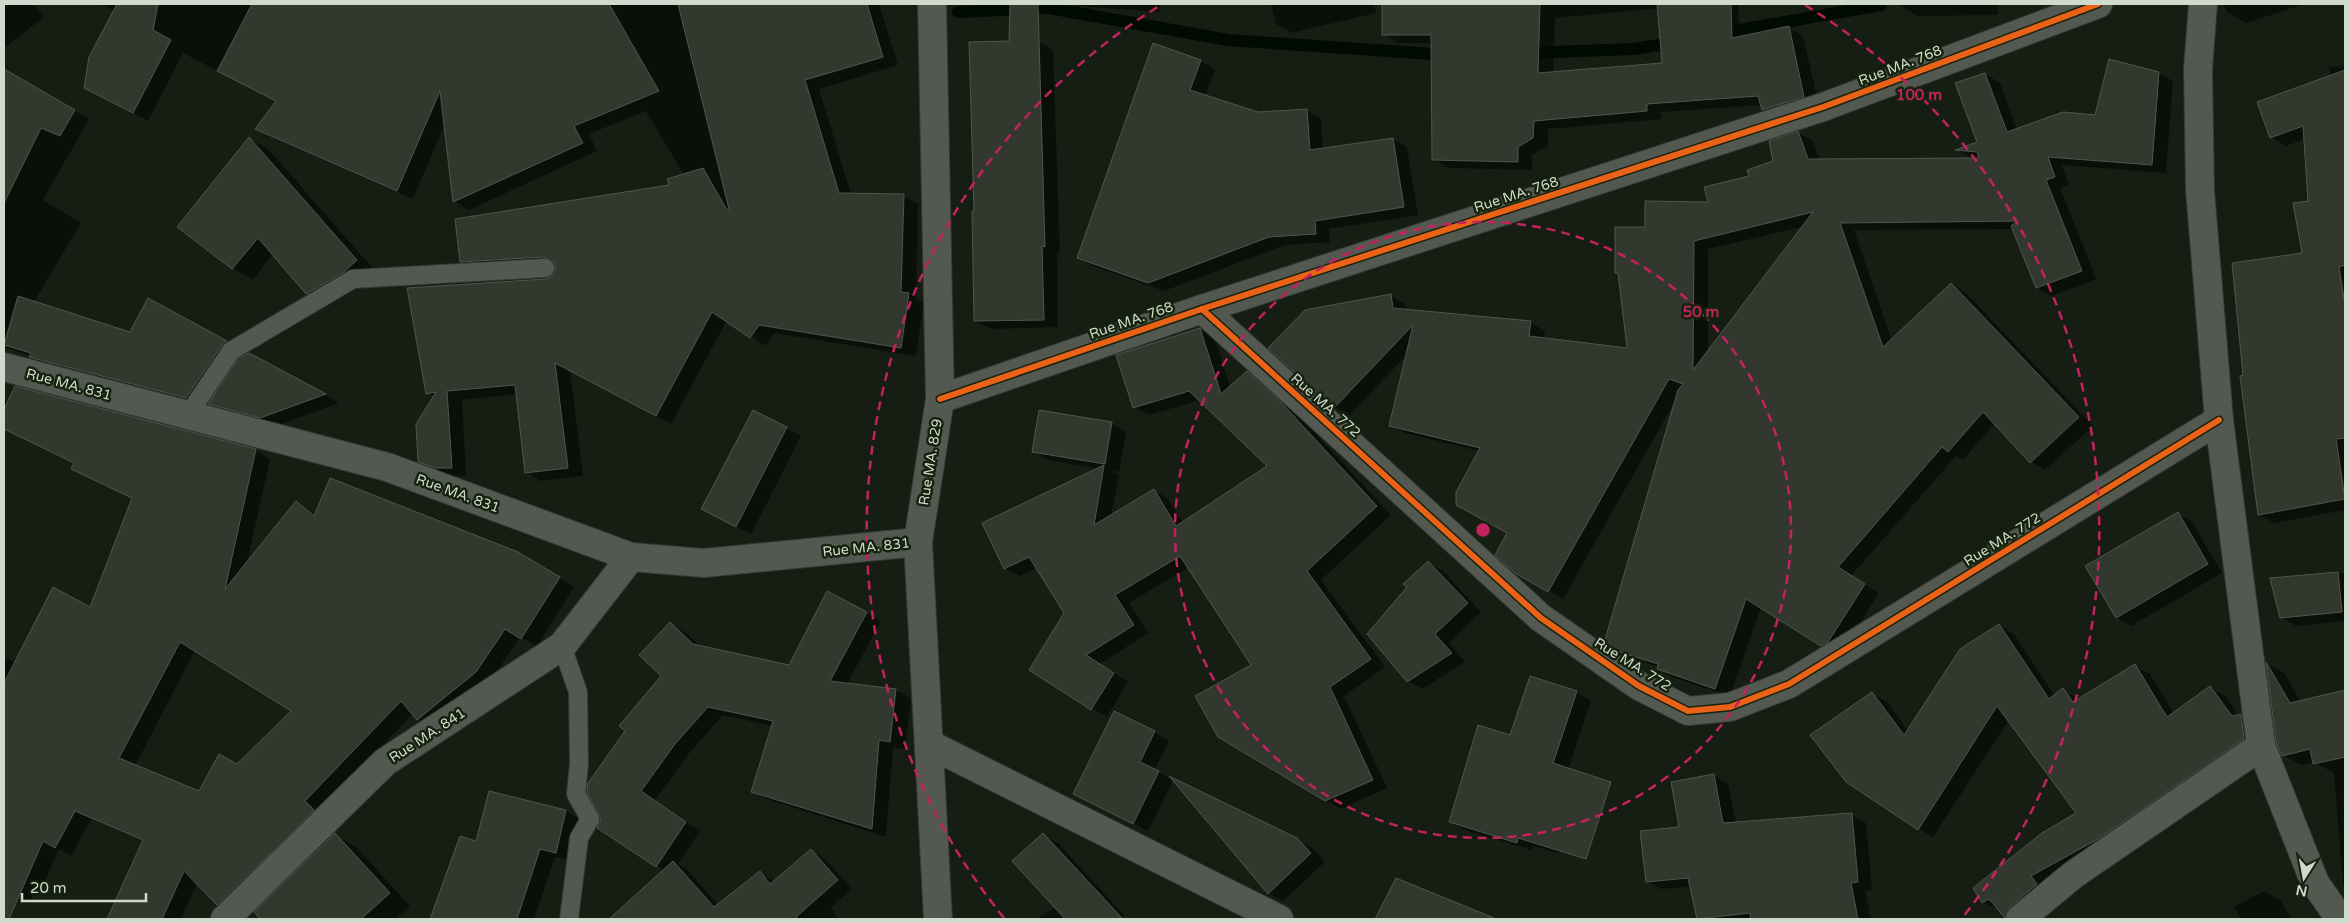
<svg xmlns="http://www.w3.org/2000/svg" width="2349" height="923" font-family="'Varela Round',sans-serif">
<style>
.shadow{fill:#0007;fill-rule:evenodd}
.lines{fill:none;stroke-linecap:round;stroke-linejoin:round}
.stream{stroke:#020b02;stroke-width:12}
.building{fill:#32382e;stroke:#50564c;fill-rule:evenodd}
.lane-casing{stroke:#333931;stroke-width:20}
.street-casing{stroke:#333931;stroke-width:30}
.lane{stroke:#535951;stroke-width:18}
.street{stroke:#535951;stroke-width:28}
.cycleway-casing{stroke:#15220e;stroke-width:9}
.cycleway{stroke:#ea6118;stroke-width:6}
.ring{fill:none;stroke:#c32261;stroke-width:2.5;stroke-dasharray:9 6}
.labels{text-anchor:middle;stroke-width:5;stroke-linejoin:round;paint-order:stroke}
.street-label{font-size:14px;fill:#d0dacc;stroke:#15220e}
.centre{fill:#c32261;stroke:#15220e;stroke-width:2.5}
.ring-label{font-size:15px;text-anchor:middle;font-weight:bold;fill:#c32261;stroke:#15220e;stroke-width:5;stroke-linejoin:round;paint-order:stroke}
</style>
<rect width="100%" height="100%" fill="#161d12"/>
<g class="shadow">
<polygon points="4,4 33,4 44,17 4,48"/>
<polygon points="101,4 461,4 471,24 508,4 791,4 793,10 813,4 879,4 898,65 819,89 851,194 903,196 918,204 916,299 924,303 916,356 774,333 766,346 727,320 671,424 570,370 583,476 541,481 526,472 517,394 462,400 466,476 452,476 435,470 419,461 435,397 427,393 546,280 555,274 555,266 476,270 461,261 671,186 684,175 646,111 589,134 597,151 469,210 454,201 445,123 413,199 271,137 256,128 278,102 183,53 148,121 100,96 114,11"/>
<polygon points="1073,4 1160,4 1159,12 1077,6"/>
<polygon points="1271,4 1374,4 1376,13 1291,33 1276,24"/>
<path d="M1383 4H1738L1740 37 1788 27 1803 36 1819 105 1778 118 1763 110 1762 105 1661 112 1662 119 1548 129V146L1532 155V170L1448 168 1433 159 1432 43H1398L1384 34ZM1659 8 1663 64 1553 73 1555 18Z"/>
<polygon points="1898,4 1997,4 1998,15 1917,16"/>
<polygon points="2224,4 2305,4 2246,23 2227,12"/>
<polygon points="1039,42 1053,50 1060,254 1057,253 1058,327 990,329 975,321 976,212"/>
<polygon points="1154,45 1201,61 1215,70 1205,96 1258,113 1306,110 1321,119 1323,149 1392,139 1407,147 1418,215 1329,229 1330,242 1285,245 1164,291 1093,266 1079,258"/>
<polygon points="2345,66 2345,304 2294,316 2299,345 2345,340 2345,510 2274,523 2259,515 2244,377 2303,254 2309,202 2305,139 2286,146 2271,137 2331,77 2329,67"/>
<polygon points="4,70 89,119 43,200 81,223 34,302 130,334 149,300 241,350 201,406 45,365 31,356 4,347"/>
<path d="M2159 73 2173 81 2166 173 2062 165 2069 185 2060 188 2096 279 2052 296 2037 288 2014 229 1854 230 1892 341 1952 284 1966 293 2093 426 2045 470 2031 462 1995 423 1963 460 1956 456 1851 576 1879 593 1843 650 1836 654 1761 607 1730 696 1672 677 1658 669 1659 667 1632 659 1616 650 1675 401 1563 599 1516 572 1508 533 1479 451 1405 433 1391 425 1408 354 1349 415 1335 407 1390 295 1405 304 1406 311 1530 322 1545 331 1544 339 1629 349 1620 274 1616 272 1646 228 1709 203 1775 161 1798 133 1813 141 1820 160 1973 159 1958 150 1979 143 1985 74 2000 83 2017 130 2096 116ZM1805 226 1708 354V249Z"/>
<polygon points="249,138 269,150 376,272 364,283 327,305 307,293 273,254 253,280 233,268 179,227"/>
<polygon points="1200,330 1215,338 1230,387 1247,372 1261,381 1292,408 1391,515 1321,580 1385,667 1344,696 1387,788 1341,809 1218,736 1253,666 1189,567 1129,603 1148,633 1100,664 1128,682 1107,717 1030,670 1066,613 1037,568 1020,576 1005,568 1101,469 1048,460 1033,451 1112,424 1126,432 1119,472 1111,470 1119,475 1111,516 1154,490 1168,499 1183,523 1269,466 1200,400 1149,415 1134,407"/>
<polygon points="249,354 326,395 339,403 276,426 224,412 210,404"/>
<path d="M4 401 255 450 270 459 247 563 296 503 315 515 533 562 574 587 537 646 520 637 491 680 433 728 418 719 413 714 319 810 233 913 218 904 197 883 181 919H108L144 841 91 819 71 856 59 849 39 895 33 892 31 901 4 889V658L16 662 91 609 133 498 75 464 4 429ZM195 650 293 711 237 765 199 793 135 766Z"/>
<polygon points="753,411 801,436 751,534 717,517"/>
<polygon points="2178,514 2192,522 2222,573 2131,626 2117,617"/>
<polygon points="1428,562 1443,571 1481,612 1449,643 1465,662 1422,689 1408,681"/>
<polygon points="2345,573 2345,621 2296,626 2281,617 2272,579"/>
<polygon points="867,613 881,621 847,684 896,690 911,698 905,749 893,748 886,837 767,799 752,791 773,726 723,715 690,752 655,800 700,831 678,864 688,870 718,905 760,873 775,882 812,851 825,859 852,889 831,907 838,919 611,919 664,871 602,820 663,676 670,623 685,632 701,647 789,666"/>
<polygon points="1999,625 2014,634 2055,696 2063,690 2079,700 2135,666 2150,674 2174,714 2210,688 2225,696 2239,716 2256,724 2259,747 2009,919 2000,910 1983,902 2078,814 2009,720 1933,837 1919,829 1872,693 1887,702 1908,731"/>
<polygon points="2267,664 2284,673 2301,702 2345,692 2345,886 2343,885 2334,773 2314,762 2301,765 2283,755 2277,742"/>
<polygon points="1576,692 1591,701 1568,770 1593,781 1558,853 1533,846 1532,850 1465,830 1450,822 1511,736"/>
<polygon points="1154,732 1169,741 1154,770 1173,780 1148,831 1074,794"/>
<polygon points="1714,775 1728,784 1736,823 1851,815 1866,823 1872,890 1865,891 1871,919 1703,919 1695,886 1661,889 1647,881"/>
<polygon points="566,811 580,819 571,860 555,857 534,919 432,919 461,837 477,843"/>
<polygon points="335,835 356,847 410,906 395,919 262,919 256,913"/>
<polygon points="1043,835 1058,843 1124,915 1120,919 1037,919 1056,907"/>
<polygon points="1296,840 1312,848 1325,862 1283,901 1268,893"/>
<polygon points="1397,880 1493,919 1377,919"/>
<polygon points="2264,891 2281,901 2291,919 2241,919 2234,907"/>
</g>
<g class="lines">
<g class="stream">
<polyline points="958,12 1049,8 1228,40 1448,55"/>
<polyline points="1717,34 1881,5"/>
<polyline points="1523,53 1634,49 1677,42"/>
</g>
</g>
<g class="building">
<polygon points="117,4 158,4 153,30 171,40 133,113 84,88 89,57"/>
<polygon points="252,4 609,4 659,91 574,126 583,143 453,202 440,91 397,191 255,129 276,101 217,71"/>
<polygon points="678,4 867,4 883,57 805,80 839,193 904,194 901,292 909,293 901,348 759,325 750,338 712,312 656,416 555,363 568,468 525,473 515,385 447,391 452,468 435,468 418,462 416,424 436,392 426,394 407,288 546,279 551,277 556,268 554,262 544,257 460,262 455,219 669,185 667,179 703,168 727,210 729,209"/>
<polygon points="1010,4 1038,4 1045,247 1042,246 1044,320 974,321 972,211 974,211 969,42 1009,41"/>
<polygon points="1382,4 1540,4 1538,73 1662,63 1657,4 1731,4 1732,38 1789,26 1804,97 1762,110 1758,96 1647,104 1647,111 1534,121 1533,138 1518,147 1518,162 1432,160 1431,35 1382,35"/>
<polygon points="1153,43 1201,60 1190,90 1258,112 1307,109 1310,150 1393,138 1404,207 1315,221 1316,234 1269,237 1148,283 1077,258"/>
<path d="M2109 59 2159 72 2152 165 2048 157 2055 177 2046 180 2082 271 2036 288 2011 226 2017 221 1840 223 1883 347 1951 283 2079 417 2030 463 1983 412 1948 452 1942 447 1838 567 1865 584 1828 642 1821 646 1746 599 1715 689 1657 669 1658 664 1616 651 1604 643 1678 390 1683 384 1669 379 1548 592 1515 573 1495 555 1507 533 1456 505V492L1480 448 1389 426 1413 325 1334 408 1268 348 1305 310 1391 294 1393 308 1531 321 1529 336 1627 348 1618 273H1615V227H1645V201L1708 202 1704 187 1749 176 1747 170 1773 161 1769 141 1798 131 1808 159 1979 158 1977 152 1955 150 1977 142 1955 83 1985 73 2007 132 2063 112 2095 115ZM1813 212 1693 370 1694 241Z"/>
<polygon points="4,69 75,110 60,136 41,128 4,203"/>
<polygon points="2345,70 2345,265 2339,267 2345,305 2345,438 2336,439 2345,499 2258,515 2240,376 2243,375 2232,263 2302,253 2293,203 2308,201 2303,126 2270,138 2257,102"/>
<polygon points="249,137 357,260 344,272 306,294 258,238 232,269 177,227"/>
<polygon points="18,296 130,332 148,298 227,341 222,345 186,398 29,357 31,353 4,345"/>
<polygon points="1200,328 1221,394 1247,371 1277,398 1377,506 1307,571 1371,659 1330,687 1373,780 1325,801 1218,737 1195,696 1251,665 1180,556 1115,595 1134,625 1086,655 1114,673 1091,710 1029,670 1064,613 1029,557 1004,569 982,523 1104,465 1094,525 1154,489 1176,526 1267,466 1189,391 1133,408 1116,355"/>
<polygon points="249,353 255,356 326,394 260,418 208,404 238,359"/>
<path d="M15 386 256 449 225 589 296 501 314 516 330 478 518 552 560 577 521 639 505 629 476 672 417 720 401 701 305 801 314 810 217 905 184 871 162 919H107L143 840 75 811 55 848 43 841 9 919H4V683L53 587 90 607 132 498 71 469 74 463 4 429V409ZM180 642 291 711 237 764 219 754 199 791 119 758Z"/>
<polygon points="753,410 787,427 736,527 701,509"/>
<polygon points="1039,410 1112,422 1105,464 1032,452"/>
<polygon points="2178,512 2208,564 2116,618 2085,566"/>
<polygon points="1428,561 1468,603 1435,634 1452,653 1407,682 1367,634 1407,587 1403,584"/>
<polygon points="2338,572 2342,612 2280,618 2270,578"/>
<polygon points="827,591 867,612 830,681 896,689 890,742 879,740 872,829 751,792 773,721 708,707 675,744 641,791 686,822 656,867 597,828 601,819 587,792 588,783 625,731 619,726 661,676 639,655 670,622 693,644 789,665"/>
<polygon points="1999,624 2049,699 2063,688 2073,702 2135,664 2167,717 2210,686 2232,716 2241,714 2244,739 2098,839 2031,876 2037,884 2010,907 2005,918 1989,899 1982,903 1973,888 2042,833 2076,813 1997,706 1918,830 1846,782 1810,735 1872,692 1904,735 1960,649"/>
<polygon points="2266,662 2290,703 2345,690 2345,757 2313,764 2310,749 2282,756 2276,742"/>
<polygon points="1530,676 1577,691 1553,763 1611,782 1586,859 1518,838 1517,843 1449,822 1478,725 1510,735"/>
<polygon points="1114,711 1155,731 1140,762 1159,771 1133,824 1073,794"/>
<polygon points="1714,774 1723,823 1852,813 1858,882 1851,883 1858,919 1751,919 1750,913 1697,919 1688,878 1646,882 1640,831 1679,827 1671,782"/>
<polygon points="1169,776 1297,838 1311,853 1268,894"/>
<polygon points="489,791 566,810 556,853 540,849 517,919 430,919 460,836 476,841"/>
<polygon points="335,833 390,893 361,919 260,919 254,912"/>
<polygon points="1043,833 1123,919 1065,919 1012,861"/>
<polygon points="811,849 838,880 796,917 798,919 609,919 673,861 714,907 760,871 770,884"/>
<polygon points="1396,878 1494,918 1494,919 1375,919"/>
</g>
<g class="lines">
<defs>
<g id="lane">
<polyline points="188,415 231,351 353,279 545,268"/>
<polyline points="562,646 578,692 579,764 576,794 590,819 579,838 569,919"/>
</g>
<g id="street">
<polyline points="932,4 940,399 918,542 938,919"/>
<polyline points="2203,4 2198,69 2200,190 2219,420 2261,746 2315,883 2340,919"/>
<polyline points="1202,309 1541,618 1639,686 1688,711 1730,707 1789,684 2219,420"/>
<polyline points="4,367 387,467 631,557 704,563 918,542"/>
<polyline points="940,399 1202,309 1823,107 2098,4"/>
<polyline points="929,744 1279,919"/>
<polyline points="225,919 385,762 562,646 631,557"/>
<polyline points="2020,919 2073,875 2261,746"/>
</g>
</defs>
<use href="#lane" class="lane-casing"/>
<use href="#street" class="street-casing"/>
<use href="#lane" class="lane"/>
<use href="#street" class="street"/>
<defs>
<g id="cycleway">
<polyline points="1202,309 1541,618 1639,686 1688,711 1730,707 1789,684 2219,420"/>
<polyline points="940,399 1202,309 1823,107 2098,4"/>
</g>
</defs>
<use href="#cycleway" class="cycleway-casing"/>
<use href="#cycleway" class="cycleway"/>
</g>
<g class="ring">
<circle cx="1483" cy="530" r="308"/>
<path d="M1004 918A616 616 0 0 1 1161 5M1805 5A616 616 0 0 1 1962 918"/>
</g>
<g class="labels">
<g class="street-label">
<text transform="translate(1900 65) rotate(-21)" y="5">Rue MA. 768</text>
<text transform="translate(1516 194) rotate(-18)" y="5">Rue MA. 768</text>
<text transform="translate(1131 320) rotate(-19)" y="5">Rue MA. 768</text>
<text transform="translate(69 384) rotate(15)" y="5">Rue MA. 831</text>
<text transform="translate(1326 405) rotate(42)" y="5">Rue MA. 772</text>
<text transform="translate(930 462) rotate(-81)" y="5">Rue MA. 829</text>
<text transform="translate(458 493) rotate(20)" y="5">Rue MA. 831</text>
<text transform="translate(2002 539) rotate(-32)" y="5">Rue MA. 772</text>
<text transform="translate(866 547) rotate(-6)" y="5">Rue MA. 831</text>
<text transform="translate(1633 664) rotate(32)" y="5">Rue MA. 772</text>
<text transform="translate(427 735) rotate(-33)" y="5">Rue MA. 841</text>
</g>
</g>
<circle cx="1483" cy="530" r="8" class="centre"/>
<g class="ring-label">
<text x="1919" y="100">100 m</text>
<text x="1701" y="317">50 m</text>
</g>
<rect width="2349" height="923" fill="none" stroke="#d0dacc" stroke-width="10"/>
<g transform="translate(2304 878) rotate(191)" stroke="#15220e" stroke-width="4" paint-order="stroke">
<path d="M0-4L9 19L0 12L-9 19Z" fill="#d0dacc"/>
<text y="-8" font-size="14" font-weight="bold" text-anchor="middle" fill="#d0dacc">N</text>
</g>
<path d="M22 893v8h124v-8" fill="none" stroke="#d0dacc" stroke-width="2.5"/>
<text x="30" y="893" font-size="15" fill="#d0dacc" stroke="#15220e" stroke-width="4" paint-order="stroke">20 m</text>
</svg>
